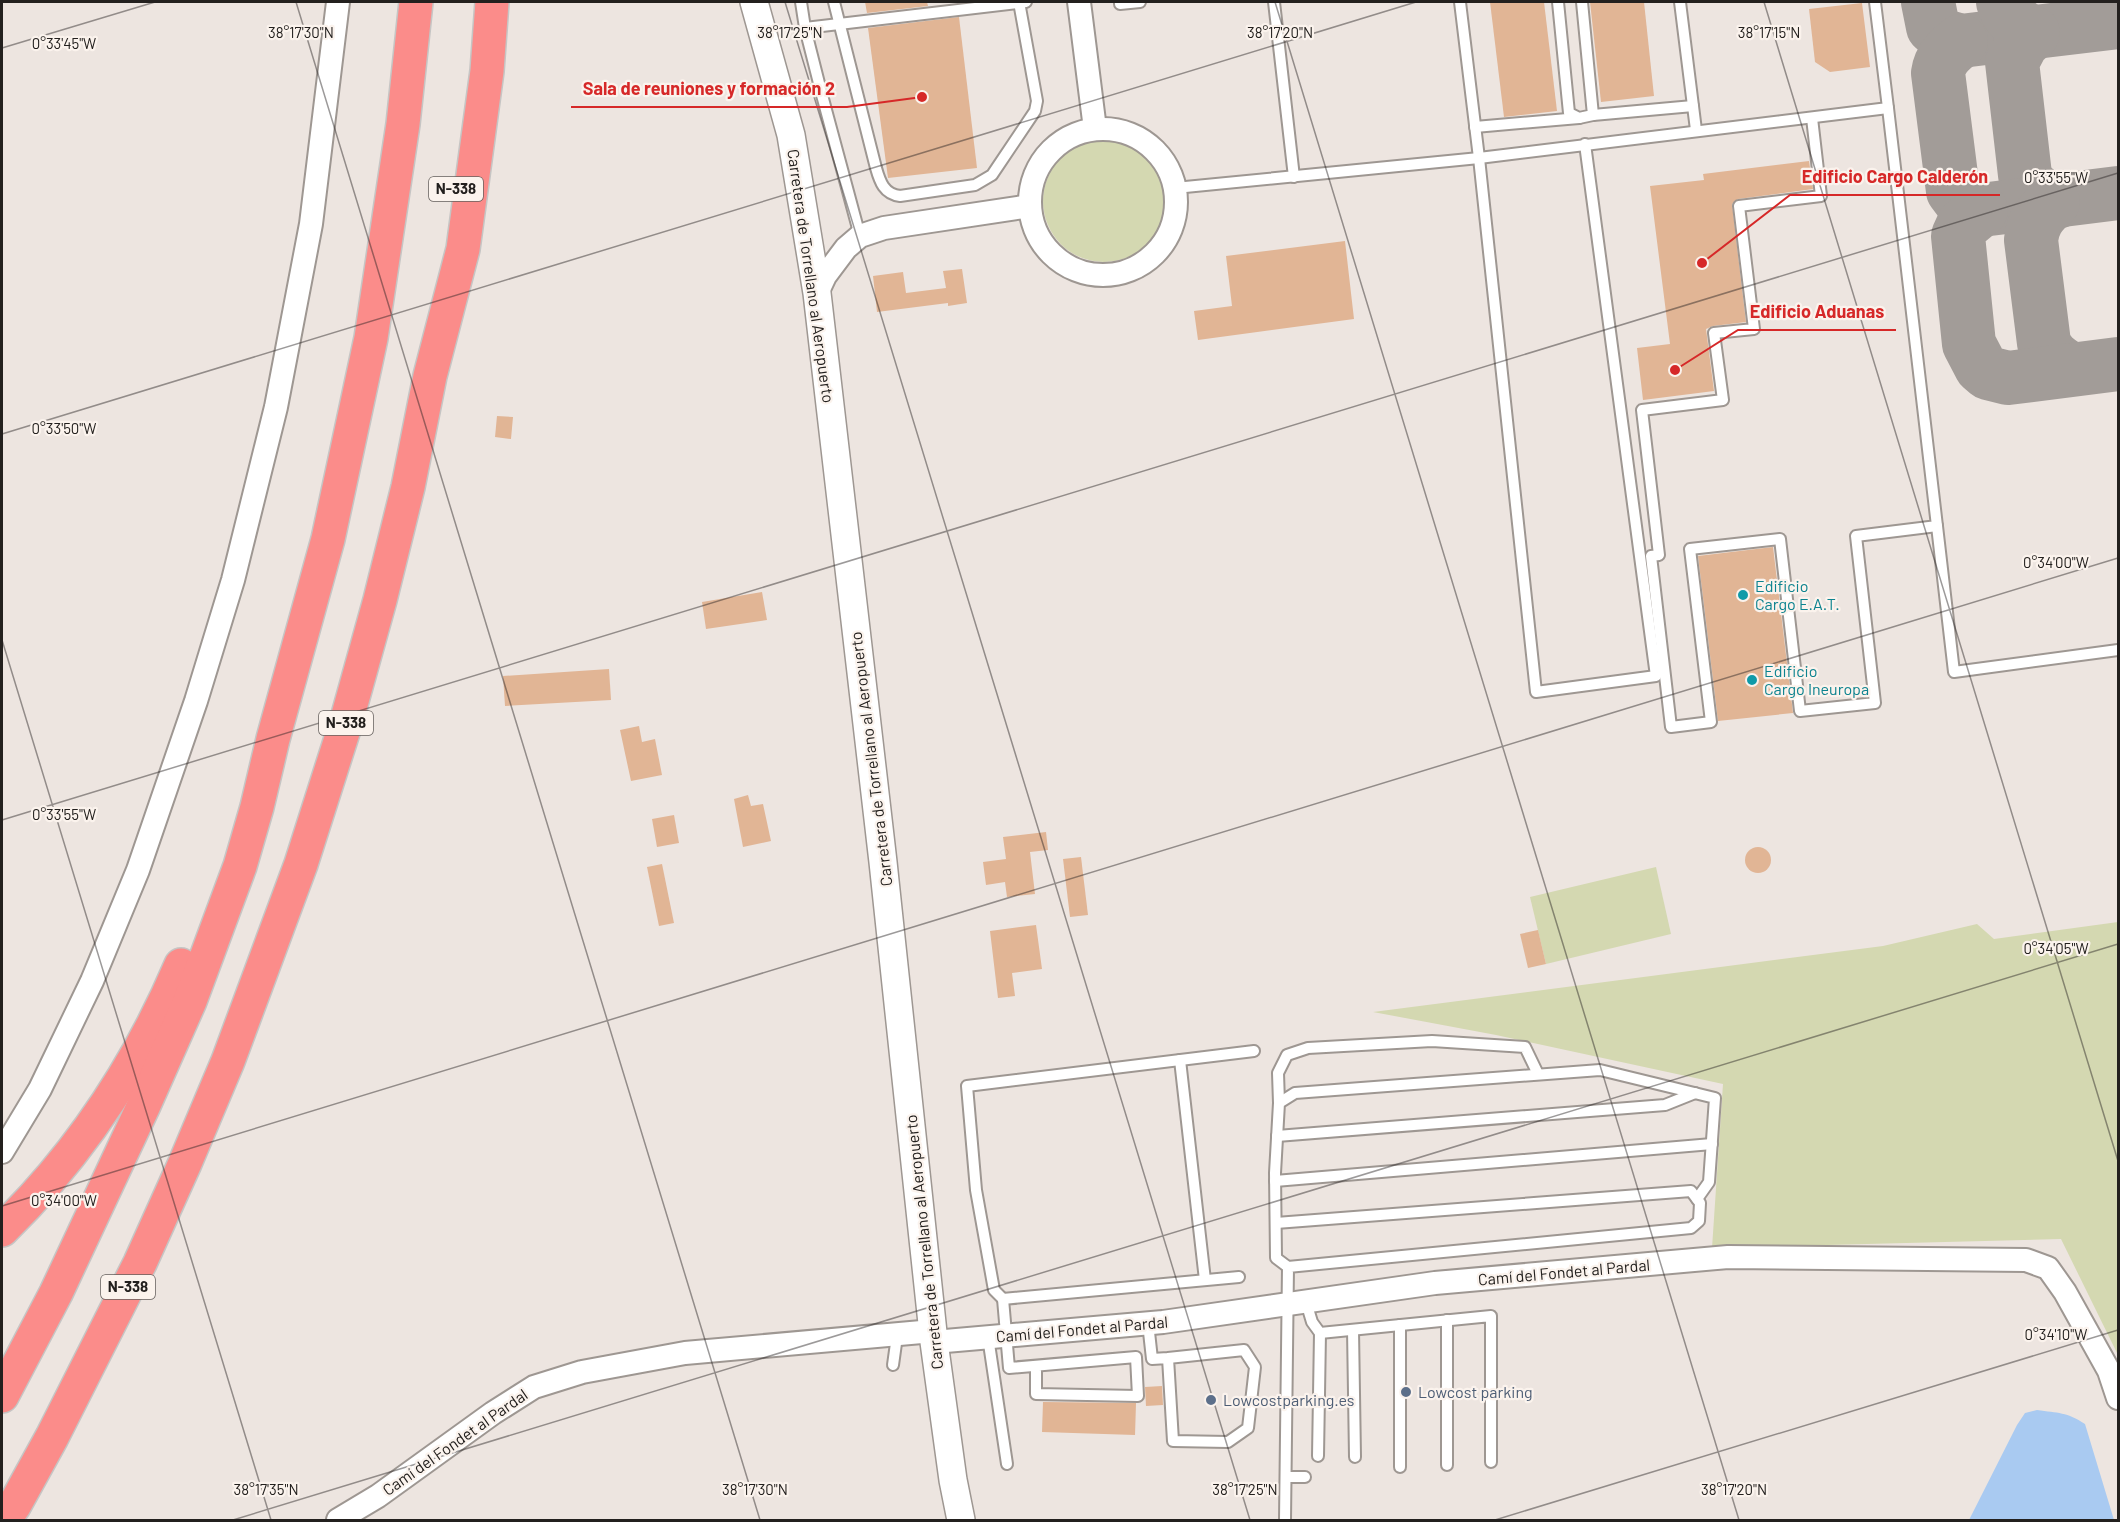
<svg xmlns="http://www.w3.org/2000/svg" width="2120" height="1522" font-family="Barlow,sans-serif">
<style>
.green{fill:#d4d8b1}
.water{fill:#a9caf1}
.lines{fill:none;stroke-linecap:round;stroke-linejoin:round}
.taxiway{stroke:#a29c98;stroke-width:54}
.building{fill:#e1b595}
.service-casing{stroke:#9e9792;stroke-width:14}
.minor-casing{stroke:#9e9792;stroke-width:26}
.tertiary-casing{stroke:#9e9792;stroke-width:30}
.motorway-casing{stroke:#c6c5c4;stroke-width:36}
.service{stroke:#fff;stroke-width:10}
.minor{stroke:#fff;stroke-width:22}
.tertiary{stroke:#fff;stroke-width:27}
.motorway{stroke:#fb8c8a;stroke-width:33}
.ticks{fill:none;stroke:#23201e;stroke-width:1.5;stroke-opacity:0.45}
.culture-dot{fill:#0f9aa8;stroke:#fbf3ed;stroke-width:2}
.service-dot{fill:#5c6f8a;stroke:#fbf3ed;stroke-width:2}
.labels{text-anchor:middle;stroke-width:4.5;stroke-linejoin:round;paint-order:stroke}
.shield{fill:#fbf3ed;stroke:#645f5c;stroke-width:1.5}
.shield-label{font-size:15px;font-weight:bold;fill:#23201e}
.street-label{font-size:16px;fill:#23201e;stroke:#fbf3ed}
.culture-label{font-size:16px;fill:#0d838f;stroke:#fbf3ed;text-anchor:start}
.service-label{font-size:16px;fill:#4e5e75;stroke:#fbf3ed;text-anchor:start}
.ticks-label{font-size:15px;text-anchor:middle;fill:#23201e;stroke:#fbf3ed;stroke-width:4.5;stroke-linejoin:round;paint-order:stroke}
.leader{fill:none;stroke:#d62828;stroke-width:2}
.callout-dot{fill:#d62828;stroke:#fbf3ed;stroke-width:2}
.callout-label{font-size:18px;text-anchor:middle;font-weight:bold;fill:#d62828;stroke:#fbf3ed;stroke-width:4.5;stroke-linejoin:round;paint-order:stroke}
</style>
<rect width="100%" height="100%" fill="#ede5e0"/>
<g class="green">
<circle cx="1104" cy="201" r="61"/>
<polygon points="1656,867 1671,934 1546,964 1530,897"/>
<polygon points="2118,922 2118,1355 2061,1239 1712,1248 1723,1084 1496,1035 1373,1012 1883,946 1977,924 1994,939"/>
</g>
<path class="water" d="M2037 1410C2058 1413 2067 1412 2085 1424L2114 1520H1969L2017 1425 2025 1413Z"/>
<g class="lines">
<g class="taxiway">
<polyline points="1928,2 1933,27 1944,36 1961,41 2118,22"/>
<path d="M2003 2C2007 17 2019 26 2033 33L2022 43 2012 62 2025 175C2030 189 2046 199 2060 201"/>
<path d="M1961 41C1950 50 1940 58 1938 73L1953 191 1959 199 1981 210 2118 193"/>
<path d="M2053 202C2040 214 2033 222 2031 240L2044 343C2050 357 2058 361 2070 369"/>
<polyline points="1981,210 1963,225 1958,236 1969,344 1981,367 1988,373 2008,378 2118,364"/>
</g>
</g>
<g class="building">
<polygon points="865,2 927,2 928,6 867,13"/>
<polygon points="1490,2 1544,2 1557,111 1504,117"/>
<polygon points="1590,2 1644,2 1654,96 1601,102"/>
<polygon points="1862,3 1870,67 1830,72 1815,62 1809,9"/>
<polygon points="959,17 977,168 888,178 868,28"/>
<polygon points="1809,161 1813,189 1738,199 1732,204 1746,322 1713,326 1706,329 1714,391 1643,400 1637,348 1670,344 1650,186 1704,180 1703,174"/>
<polygon points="1345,241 1354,319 1198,340 1194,311 1232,306 1226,256"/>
<polygon points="962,269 967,303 948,306 948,303 877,312 873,276 903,272 906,293 946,288 943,271"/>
<polygon points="497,416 513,417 511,439 495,437"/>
<polygon points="1773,547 1793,713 1718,721 1698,556"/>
<polygon points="762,592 767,620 706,629 702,602"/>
<polygon points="609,669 611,700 505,706 503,676"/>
<polygon points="639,726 642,742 655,739 662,775 631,781 620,730"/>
<polygon points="748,795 751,806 763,804 771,841 743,847 734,799"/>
<polygon points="674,815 679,843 657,847 652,819"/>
<polygon points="1046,832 1048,850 1030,852 1035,894 1007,897 1005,882 986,885 983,862 1006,859 1003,837"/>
<circle cx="1758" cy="860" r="13"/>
<polygon points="1081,857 1088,915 1070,917 1063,859"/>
<polygon points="662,864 674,923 659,926 647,867"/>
<polygon points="1036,925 1042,969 1012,973 1015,996 998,998 990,931"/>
<polygon points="1538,930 1546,964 1528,968 1520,934"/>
<polygon points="1162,1386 1163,1405 1146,1406 1145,1387"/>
<polygon points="1043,1402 1136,1403 1135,1435 1042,1432"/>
</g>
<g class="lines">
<defs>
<g id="service">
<polyline points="801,2 805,28 822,95 860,236"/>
<path d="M834 2 876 168C880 182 884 194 900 196L975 185 992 175 1035 111 1037 101 1019 2"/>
<polyline points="1120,2 1120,4 1140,2"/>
<polyline points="1274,2 1294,177"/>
<polyline points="1460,2 1479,158 1536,692 1656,676 1585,144"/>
<polyline points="1558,2 1569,113 1579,118 1593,115 1582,2"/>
<polyline points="1680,2 1696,130"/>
<polyline points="805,28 1026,2"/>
<polyline points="1593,115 1693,106"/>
<polyline points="1812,118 1821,196 1739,206 1754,329 1714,333 1723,400 1642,410 1659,555 1651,556 1671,727 1711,722 1690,549 1780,539 1800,711 1875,703 1856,536 1937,526 1888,108"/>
<polyline points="1475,127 1579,118"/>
<polyline points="1175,188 1479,158 1888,108 1875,2"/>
<polyline points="1937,526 1954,672 2118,650"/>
<polyline points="1180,1060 1205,1280"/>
<polyline points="1279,1103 1278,1073 1287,1055 1308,1048 1432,1041 1525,1047 1538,1074"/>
<polyline points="1277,1136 1665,1105 1695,1093"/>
<polyline points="1275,1181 1712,1144"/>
<polyline points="1276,1223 1691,1191 1700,1203 1699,1221 1691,1228 1288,1267 1285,1520"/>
<polyline points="1288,1267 1276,1258 1275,1173 1279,1103 1295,1093 1600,1070 1715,1098 1709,1182 1697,1199"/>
<polyline points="1003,1299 994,1290 976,1190 967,1086 1254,1051"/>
<polyline points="1306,1302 1312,1322 1320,1333 1491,1316 1491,1462"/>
<polyline points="1447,1320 1447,1465"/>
<polyline points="1148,1323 1152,1359 1168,1358 1173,1441 1228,1442 1248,1428 1255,1367 1244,1350 1168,1358"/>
<polyline points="1400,1325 1400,1467"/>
<polyline points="1353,1330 1355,1457"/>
<polyline points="988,1337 1007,1464"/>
<polyline points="893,1365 897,1336"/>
<polyline points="1036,1366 1036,1394 1138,1396 1136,1357 1009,1368 1003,1299 1239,1277"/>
<polyline points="1318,1456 1320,1333"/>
<polyline points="1286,1477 1305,1477"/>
</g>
<g id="minor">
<polyline points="1079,2 1095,129"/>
<circle cx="1103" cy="202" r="73"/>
<polyline points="817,293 825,276 846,248 860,236 884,228 1030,206"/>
<polyline points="2,1152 40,1089 92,981 138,870 196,701 233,580 276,407 311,224 338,2"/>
<polyline points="934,1342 1163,1322 1435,1283 1728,1257 2026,1260 2048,1268 2065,1292 2109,1371 2118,1398"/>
<polyline points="338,1520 378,1496 493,1413 534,1387 582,1372 685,1353 933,1331"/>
</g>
<polyline id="tertiary" points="754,2 791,135 817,293 883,862 934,1342 953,1480 961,1520"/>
<g id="motorway">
<path d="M2 1230C79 1155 139 1064 181 965"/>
<polyline points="2,1396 56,1293 144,1105 190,1001 240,866 257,807 273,739 328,539 371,338 403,124 416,2"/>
<polyline points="4,1520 14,1506 52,1437 140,1263 185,1163 228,1061 301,864 345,726 380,600 408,487 430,376 463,249 487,71 492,2"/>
</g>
</defs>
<use href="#service" class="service-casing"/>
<use href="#minor" class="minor-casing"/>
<use href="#tertiary" class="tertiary-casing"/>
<use href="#motorway" class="motorway-casing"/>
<use href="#service" class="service"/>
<use href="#minor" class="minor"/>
<use href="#tertiary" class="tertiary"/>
<use href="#motorway" class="motorway"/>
</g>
<path class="ticks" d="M296 2 760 1520M785 2 1250 1520M1275 2 1739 1520M1764 2 2118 1161M2 48 155 2M2 434 1416 2M2 640 271 1520M2 820 2118 173M2 1206 2118 558M233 1520 2118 944M1495 1520 2118 1330"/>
<g class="culture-dot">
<circle cx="1743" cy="595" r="6"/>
<circle cx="1752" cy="680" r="6"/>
</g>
<g class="service-dot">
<circle cx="1406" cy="1392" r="6"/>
<circle cx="1211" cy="1400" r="6"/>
</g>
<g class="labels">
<g class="shield">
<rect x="429" y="177" width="54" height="24" rx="4.5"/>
<rect x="319" y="711" width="54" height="24" rx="4.5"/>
<rect x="101" y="1275" width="54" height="24" rx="4.5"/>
</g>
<g class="shield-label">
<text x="456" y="194">N-338</text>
<text x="346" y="728">N-338</text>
<text x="128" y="1292">N-338</text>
</g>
<g class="street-label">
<text transform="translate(811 276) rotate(82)" y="6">Carretera de Torrellano al Aeropuerto</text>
<text transform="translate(871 759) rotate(-97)" y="6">Carretera de Torrellano al Aeropuerto</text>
<text transform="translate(924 1242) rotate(-96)" y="6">Carretera de Torrellano al Aeropuerto</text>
<text transform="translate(1564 1272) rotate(-5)" y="6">Camí del Fondet al Pardal</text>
<text transform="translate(1082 1329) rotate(-5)" y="6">Camí del Fondet al Pardal</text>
<text transform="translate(455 1442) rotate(-35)" y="6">Camí del Fondet al Pardal</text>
</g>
<g class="culture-label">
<text x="1755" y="592">Edificio<tspan x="1755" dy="18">Cargo E.A.T.</tspan></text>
<text x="1764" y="677">Edificio<tspan x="1764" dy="18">Cargo Ineuropa</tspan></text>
</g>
<g class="service-label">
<text x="1418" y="1398">Lowcost parking</text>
<text x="1223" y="1406">Lowcostparking.es</text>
</g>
</g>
<g class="ticks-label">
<text x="301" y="38">38°17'30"N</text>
<text x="790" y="38">38°17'25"N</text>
<text x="1280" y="38">38°17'20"N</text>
<text x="1769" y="38">38°17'15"N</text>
<text x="64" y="49">0°33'45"W</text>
<text x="2056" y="183">0°33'55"W</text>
<text x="64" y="434">0°33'50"W</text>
<text x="2056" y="568">0°34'00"W</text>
<text x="64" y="820">0°33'55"W</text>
<text x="2056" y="954">0°34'05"W</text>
<text x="64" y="1206">0°34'00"W</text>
<text x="2056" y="1340">0°34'10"W</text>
<text x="266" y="1495">38°17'35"N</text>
<text x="755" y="1495">38°17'30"N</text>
<text x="1245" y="1495">38°17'25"N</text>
<text x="1734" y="1495">38°17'20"N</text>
</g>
<path class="leader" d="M922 97L847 107H571M1702 263L1790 195H2000M1675 370L1738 330H1896"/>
<g class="callout-dot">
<circle cx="922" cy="97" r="6"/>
<circle cx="1702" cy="263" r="6"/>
<circle cx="1675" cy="370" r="6"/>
</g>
<g class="callout-label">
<text x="709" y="95">Sala de reuniones y formación 2</text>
<text x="1895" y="183">Edificio Cargo Calderón</text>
<text x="1817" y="318">Edificio Aduanas</text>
</g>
<rect width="2120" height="1522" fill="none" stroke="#23201e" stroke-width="6"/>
</svg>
